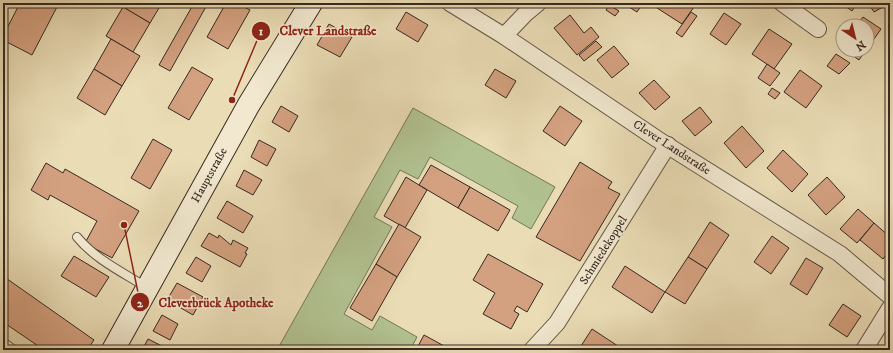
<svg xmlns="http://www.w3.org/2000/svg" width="893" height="353" font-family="'IM FELL DW Pica',serif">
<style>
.green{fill:#b2c291;stroke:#747658}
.building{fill:#d4a180;stroke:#372920}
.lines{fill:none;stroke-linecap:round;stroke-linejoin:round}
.lane-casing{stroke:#645645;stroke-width:10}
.street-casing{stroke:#645645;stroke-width:18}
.secondary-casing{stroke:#372920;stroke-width:24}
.lane{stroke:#f1e8cf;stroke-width:8}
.street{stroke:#f1e8cf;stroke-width:16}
.secondary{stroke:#f1e8cf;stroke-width:22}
.labels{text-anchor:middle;stroke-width:3;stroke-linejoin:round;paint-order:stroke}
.street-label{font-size:12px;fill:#372920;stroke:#f1e8cf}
.leader{fill:none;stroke:#8f2418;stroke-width:1.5}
.callout-dot{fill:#8f2418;stroke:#f1e8cf;stroke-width:1.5}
.mark-label{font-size:12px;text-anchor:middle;font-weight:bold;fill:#fff}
.callout-label{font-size:13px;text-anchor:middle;font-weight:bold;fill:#8f2418;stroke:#f1e8cf;stroke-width:3;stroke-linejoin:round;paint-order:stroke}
</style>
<rect width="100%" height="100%" fill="#eadcb5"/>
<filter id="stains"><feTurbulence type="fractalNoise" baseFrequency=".005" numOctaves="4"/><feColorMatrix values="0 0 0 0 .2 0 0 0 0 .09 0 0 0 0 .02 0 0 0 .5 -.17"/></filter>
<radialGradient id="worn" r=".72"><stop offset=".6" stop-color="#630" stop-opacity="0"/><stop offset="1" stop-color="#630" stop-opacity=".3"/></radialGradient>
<polygon class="green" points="413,108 555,187 531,229 512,218 518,206 430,157 418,179 400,170 374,217 392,227 344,314 372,330 380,316 417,337 410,350 277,350"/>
<g class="building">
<polygon points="20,3 59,3 32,55 3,40 3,36"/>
<polygon points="125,3 162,3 150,23 123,7"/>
<polygon points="194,3 208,3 170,71 159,65"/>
<polygon points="226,3 237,3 250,10 228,49 207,37"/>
<polygon points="623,3 643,3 637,12"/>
<polygon points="661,3 695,3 696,4 682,24 657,8"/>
<polygon points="841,3 857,3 852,11"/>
<polygon points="875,3 890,3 874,12 870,6"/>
<polygon points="609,5 619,11 615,16 606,10"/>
<polygon points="123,7 150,23 133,52 106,36"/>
<polygon points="406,12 428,25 418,42 396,29"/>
<polygon points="691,12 697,16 682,37 676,33"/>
<polygon points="724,13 741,24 726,45 710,34"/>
<polygon points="570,15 584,33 591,27 599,37 577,55 554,28"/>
<polygon points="863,17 881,29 867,49 867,26 856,26"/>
<polygon points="329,24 352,37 340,57 317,45"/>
<polygon points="769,29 792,44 774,69 752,54"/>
<polygon points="111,39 140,56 122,86 94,69"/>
<polygon points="596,41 602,47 584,61 579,55"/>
<polygon points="614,46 629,64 612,78 597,60"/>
<polygon points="844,50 866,50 859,60"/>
<polygon points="836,54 850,63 839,74 827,66"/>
<polygon points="767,64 780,73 770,86 758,78"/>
<polygon points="192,67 213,79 189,120 168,108"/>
<polygon points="94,69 122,86 105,115 77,98"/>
<polygon points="495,69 516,81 506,98 485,85"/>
<polygon points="800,70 822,86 806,108 784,92"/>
<polygon points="654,80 670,97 655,110 639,93"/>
<polygon points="772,88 780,93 775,99 768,94"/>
<polygon points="3,95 8,97 3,108"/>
<polygon points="281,106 298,116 289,132 272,122"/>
<polygon points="560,106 582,121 565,146 543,131"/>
<polygon points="700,107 712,122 695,136 682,121"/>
<polygon points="742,126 764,151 746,168 724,143"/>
<polygon points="153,139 172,150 150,189 131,178"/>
<polygon points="259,140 276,149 267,166 251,157"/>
<polygon points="783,150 808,174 792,192 767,168"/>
<polygon points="580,162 612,182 608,188 620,194 580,261 536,237"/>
<polygon points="46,163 63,173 65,169 139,211 112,258 85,243 97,221 50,195 48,200 31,190"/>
<polygon points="431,165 470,187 458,208 419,185"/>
<polygon points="244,170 262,180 253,195 236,186"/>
<polygon points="406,177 427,190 405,228 384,216"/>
<polygon points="827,177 845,197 826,215 808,195"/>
<polygon points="470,187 510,210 498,231 458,208"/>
<polygon points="227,201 253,216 243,233 217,218"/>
<polygon points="858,209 874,223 857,243 840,229"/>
<polygon points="710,222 729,235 707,269 688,257"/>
<polygon points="874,223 890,237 890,250 883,259 860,240"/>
<polygon points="399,224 421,237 397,277 376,264"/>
<polygon points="209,233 218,238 219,235 231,245 233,240 248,248 245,253 247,254 240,267 201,246"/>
<polygon points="772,236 789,248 771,274 754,262"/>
<polygon points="488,254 543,284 527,312 517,306 514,311 519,314 511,329 483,314 495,293 473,280"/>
<polygon points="74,256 109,277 96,297 61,276"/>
<polygon points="196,257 211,266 202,282 186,273"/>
<polygon points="688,257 707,269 685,304 665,292"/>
<polygon points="806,258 823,268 807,295 790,284"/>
<polygon points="376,264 397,277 372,321 350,308"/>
<polygon points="625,266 665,292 652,313 612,287"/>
<polygon points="3,276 94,340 87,350 44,350 3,322"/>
<polygon points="177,283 203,297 193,315 167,300"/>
<polygon points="843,304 861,316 847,337 829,325"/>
<polygon points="162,315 178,324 170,340 153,331"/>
<polygon points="592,329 621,348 620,350 579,349"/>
<polygon points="424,335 446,347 444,350 416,350"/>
<polygon points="148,339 162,346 160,348 163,350 142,350"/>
</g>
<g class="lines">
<defs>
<g id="lane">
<path d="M77 237C95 259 122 272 146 287"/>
<polyline points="3,342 14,350"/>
</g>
<g id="street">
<polyline points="450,3 504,36 657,139 840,254 890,296"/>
<polyline points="782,3 818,29"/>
<polyline points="504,36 526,13 538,3"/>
<polyline points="532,350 557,323 668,145"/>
<polyline points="864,350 890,308"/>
</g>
<polyline id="secondary" points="113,350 248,106 311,3"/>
</defs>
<use href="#lane" class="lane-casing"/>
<use href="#street" class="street-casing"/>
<use href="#secondary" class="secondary-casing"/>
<use href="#lane" class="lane"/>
<use href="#street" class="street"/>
<use href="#secondary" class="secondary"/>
</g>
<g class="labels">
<g class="street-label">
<text transform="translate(672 147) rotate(33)" y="4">Clever Landstraße</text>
<text transform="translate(209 175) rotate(-61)" y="4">Hauptstraße</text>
<text transform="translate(603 250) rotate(-58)" y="4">Schmiedekoppel</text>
</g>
</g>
<path class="leader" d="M232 100L261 31M124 225L140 302"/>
<g class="callout-dot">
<circle cx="232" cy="100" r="4"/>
<circle cx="124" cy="225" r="4"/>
<circle cx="261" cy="31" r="10"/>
<circle cx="140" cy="302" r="10"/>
</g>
<g class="mark-label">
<text x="261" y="35">1</text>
<text x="140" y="307">2</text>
</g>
<g class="callout-label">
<text x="328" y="35">Clever Landstraße</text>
<text x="216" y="307">Cleverbrück Apotheke</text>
</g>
<rect width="893" height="353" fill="none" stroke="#eadcb5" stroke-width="16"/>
<rect x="4" y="4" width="885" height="345" fill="none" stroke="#372920" stroke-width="2"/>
<rect x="8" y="8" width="877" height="337" fill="none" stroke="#372920"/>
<g transform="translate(855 38) rotate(145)"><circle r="19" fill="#f1e8cf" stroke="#a79c89"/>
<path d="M0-3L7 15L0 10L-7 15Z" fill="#8f2418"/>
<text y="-6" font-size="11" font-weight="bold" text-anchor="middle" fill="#372920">N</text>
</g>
<rect width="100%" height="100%" filter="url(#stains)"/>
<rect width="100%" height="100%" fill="url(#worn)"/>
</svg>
